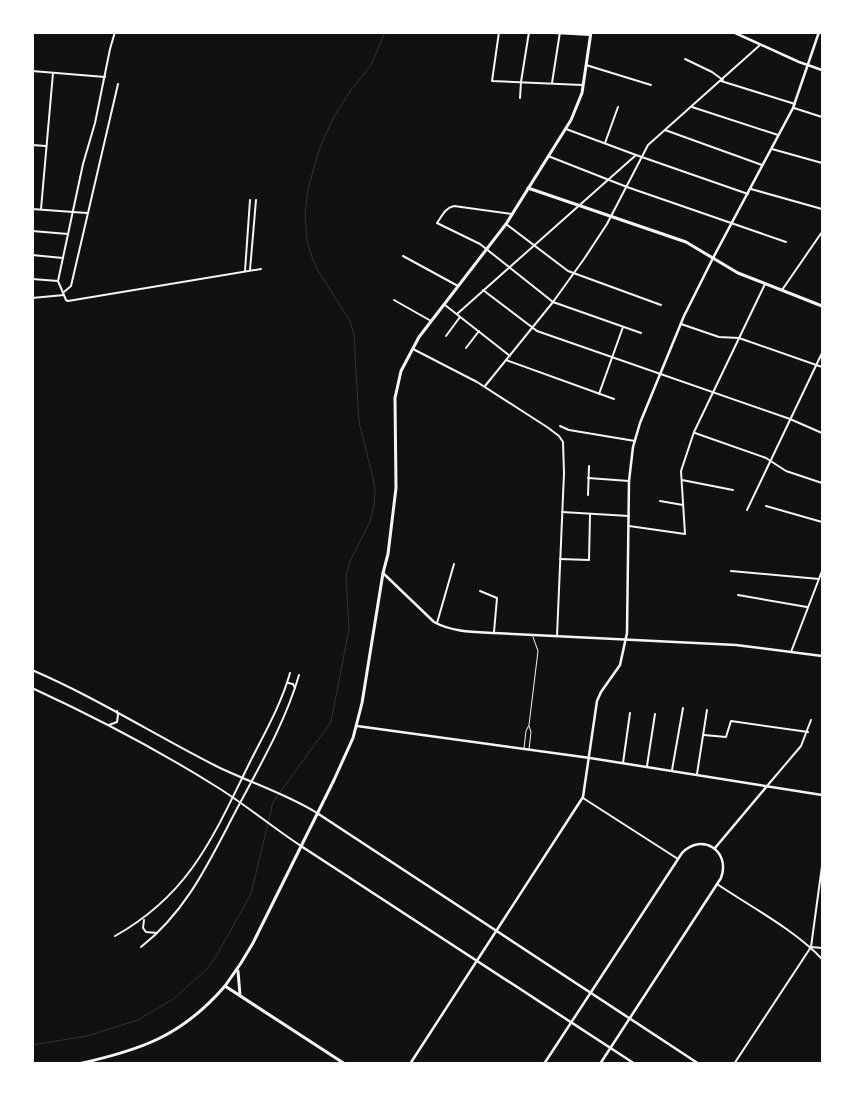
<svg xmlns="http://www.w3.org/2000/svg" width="855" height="1096" font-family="Inter,sans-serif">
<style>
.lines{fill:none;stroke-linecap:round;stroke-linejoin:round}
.stream{stroke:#333;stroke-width:1}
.service{stroke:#f5f5f5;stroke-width:1}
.minor{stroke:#f5f5f5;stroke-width:2}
.tertiary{stroke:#f5f5f5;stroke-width:2.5}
.secondary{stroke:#f5f5f5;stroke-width:3}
.primary{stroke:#f5f5f5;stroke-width:3}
</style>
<rect width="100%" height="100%" fill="#111"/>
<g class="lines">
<polyline class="stream" points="32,1045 87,1036 138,1020 173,999 206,970 215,958 251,894 273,802 331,722 349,629 346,576 350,561 370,522 374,505 375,493 373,478 359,422 354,335 350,321 317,269 312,257 307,241 305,214 308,189 319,150 324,138 335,115 351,90 371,65 385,32"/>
<g class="service">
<polyline points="529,726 531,732 529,749"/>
<polyline points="524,748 526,731 529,725 538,651 533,637"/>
</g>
<g class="minor">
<polyline points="115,32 110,49 95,123 83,164 58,281 66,300 68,301 261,269"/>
<polyline points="499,32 492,81 582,85"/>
<polyline points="535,32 590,35"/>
<polyline points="685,59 712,72 723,80"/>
<polyline points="586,65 651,85"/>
<polyline points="32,71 105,77"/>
<polyline points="721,81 795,104"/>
<polyline points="552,83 560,32"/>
<polyline points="520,98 521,82 529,32"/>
<polyline points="692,107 778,135"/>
<polyline points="794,108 822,117"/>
<polyline points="566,129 636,155 748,194"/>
<polyline points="665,130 762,165"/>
<polyline points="605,143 618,107"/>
<polyline points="32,145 46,146"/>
<polyline points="772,149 822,163"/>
<polyline points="548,156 627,187 786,242"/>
<polyline points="751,189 822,209"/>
<polyline points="32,209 87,213"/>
<polyline points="41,209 53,73"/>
<path d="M512 214 454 206C445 208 442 216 437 223L480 244 553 302 641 333"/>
<polyline points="506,224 568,271 661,305"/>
<polyline points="32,231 68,234"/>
<polyline points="32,255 63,258"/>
<polyline points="403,256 458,286"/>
<polyline points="250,270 256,200"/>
<polyline points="245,271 250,200"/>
<polyline points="32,279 58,281"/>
<polyline points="483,290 537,331 790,419 822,433"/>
<polyline points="782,290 822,232"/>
<polyline points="64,292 71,286 118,84"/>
<polyline points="32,298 64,295"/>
<polyline points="394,300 431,321"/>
<polyline points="445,305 510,356"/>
<polyline points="457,314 636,155"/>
<polyline points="681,324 719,337 739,338 822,367"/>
<polyline points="446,336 460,317"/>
<polyline points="466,348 479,331"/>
<polyline points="413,349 477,382 547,427 559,436 563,442 564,473 557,636"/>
<polyline points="506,360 614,399"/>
<polyline points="485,386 553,302 584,259 607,224 648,145 760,45"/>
<polyline points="599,394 623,327"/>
<polyline points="560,426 569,430 635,441"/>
<polyline points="695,433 766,458 786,471 822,483"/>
<polyline points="588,478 629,481"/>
<polyline points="682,480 733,490"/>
<polyline points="588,495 589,466"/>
<polyline points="660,501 683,505"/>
<polyline points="766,506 822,522"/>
<polyline points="747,510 822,353"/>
<polyline points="562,512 629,516"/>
<polyline points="629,526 685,534 681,471 694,432 765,284"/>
<polyline points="560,559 589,560 590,515"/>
<polyline points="731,571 819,579"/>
<polyline points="480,591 497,598 494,632"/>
<polyline points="738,595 807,607"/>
<polyline points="437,623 454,564"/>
<polyline points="791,652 822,571"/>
<path d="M32 670C95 697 153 734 214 765 248 782 285 793 317 813"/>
<polyline points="288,683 293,684 295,688"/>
<path d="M32 688C95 717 158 750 217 787 246 805 272 827 301 846"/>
<polyline points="109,725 117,722 118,715 117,711"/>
<polyline points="704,735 726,737 731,721 808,732"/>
<polyline points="623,763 630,713"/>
<polyline points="647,766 655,714"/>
<polyline points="672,770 683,708"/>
<polyline points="697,774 707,710"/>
<polyline points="767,786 801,746 811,720"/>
<polyline points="583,798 678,859"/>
<path d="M717 884C751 907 795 930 822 959"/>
<polyline points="144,920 143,928 146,932 157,933"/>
<path d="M115 936C190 894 213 837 249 764 264 734 281 705 290 673"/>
<path d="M141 947C190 908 211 857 240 803 262 762 286 720 299 675"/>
<polyline points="811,947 822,948"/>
<polyline points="734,1064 811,947 822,866"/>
</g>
<g class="tertiary">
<polyline points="733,32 799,62 822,70"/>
<path d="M383 573 434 622C452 632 474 632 494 633L736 645 822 656"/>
<polyline points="357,726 590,758 822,795"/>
<polyline points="317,813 699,1064"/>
<polyline points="301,846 635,1064"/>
<polyline points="715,848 767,786"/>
<polyline points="410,1064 583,797 597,701 601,692 620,665 627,633 629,481 633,447 640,423 684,316 713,258 793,108 819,32"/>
<path d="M544 1064 682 853C702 832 731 851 721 878L600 1064"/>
</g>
<g class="secondary">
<polyline points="528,188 686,242 738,273 822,306"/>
<path d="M78 1064C141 1050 182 1036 225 986"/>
</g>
<g class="primary">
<polyline points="238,971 240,995"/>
<polyline points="345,1064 225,986 241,963 253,943 334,780 353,738 362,703 383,573 388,554 396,488 395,398 401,371 419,337 506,224 571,120 582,93 591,32"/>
</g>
</g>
<rect width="855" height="1096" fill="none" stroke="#ffffff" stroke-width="68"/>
</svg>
